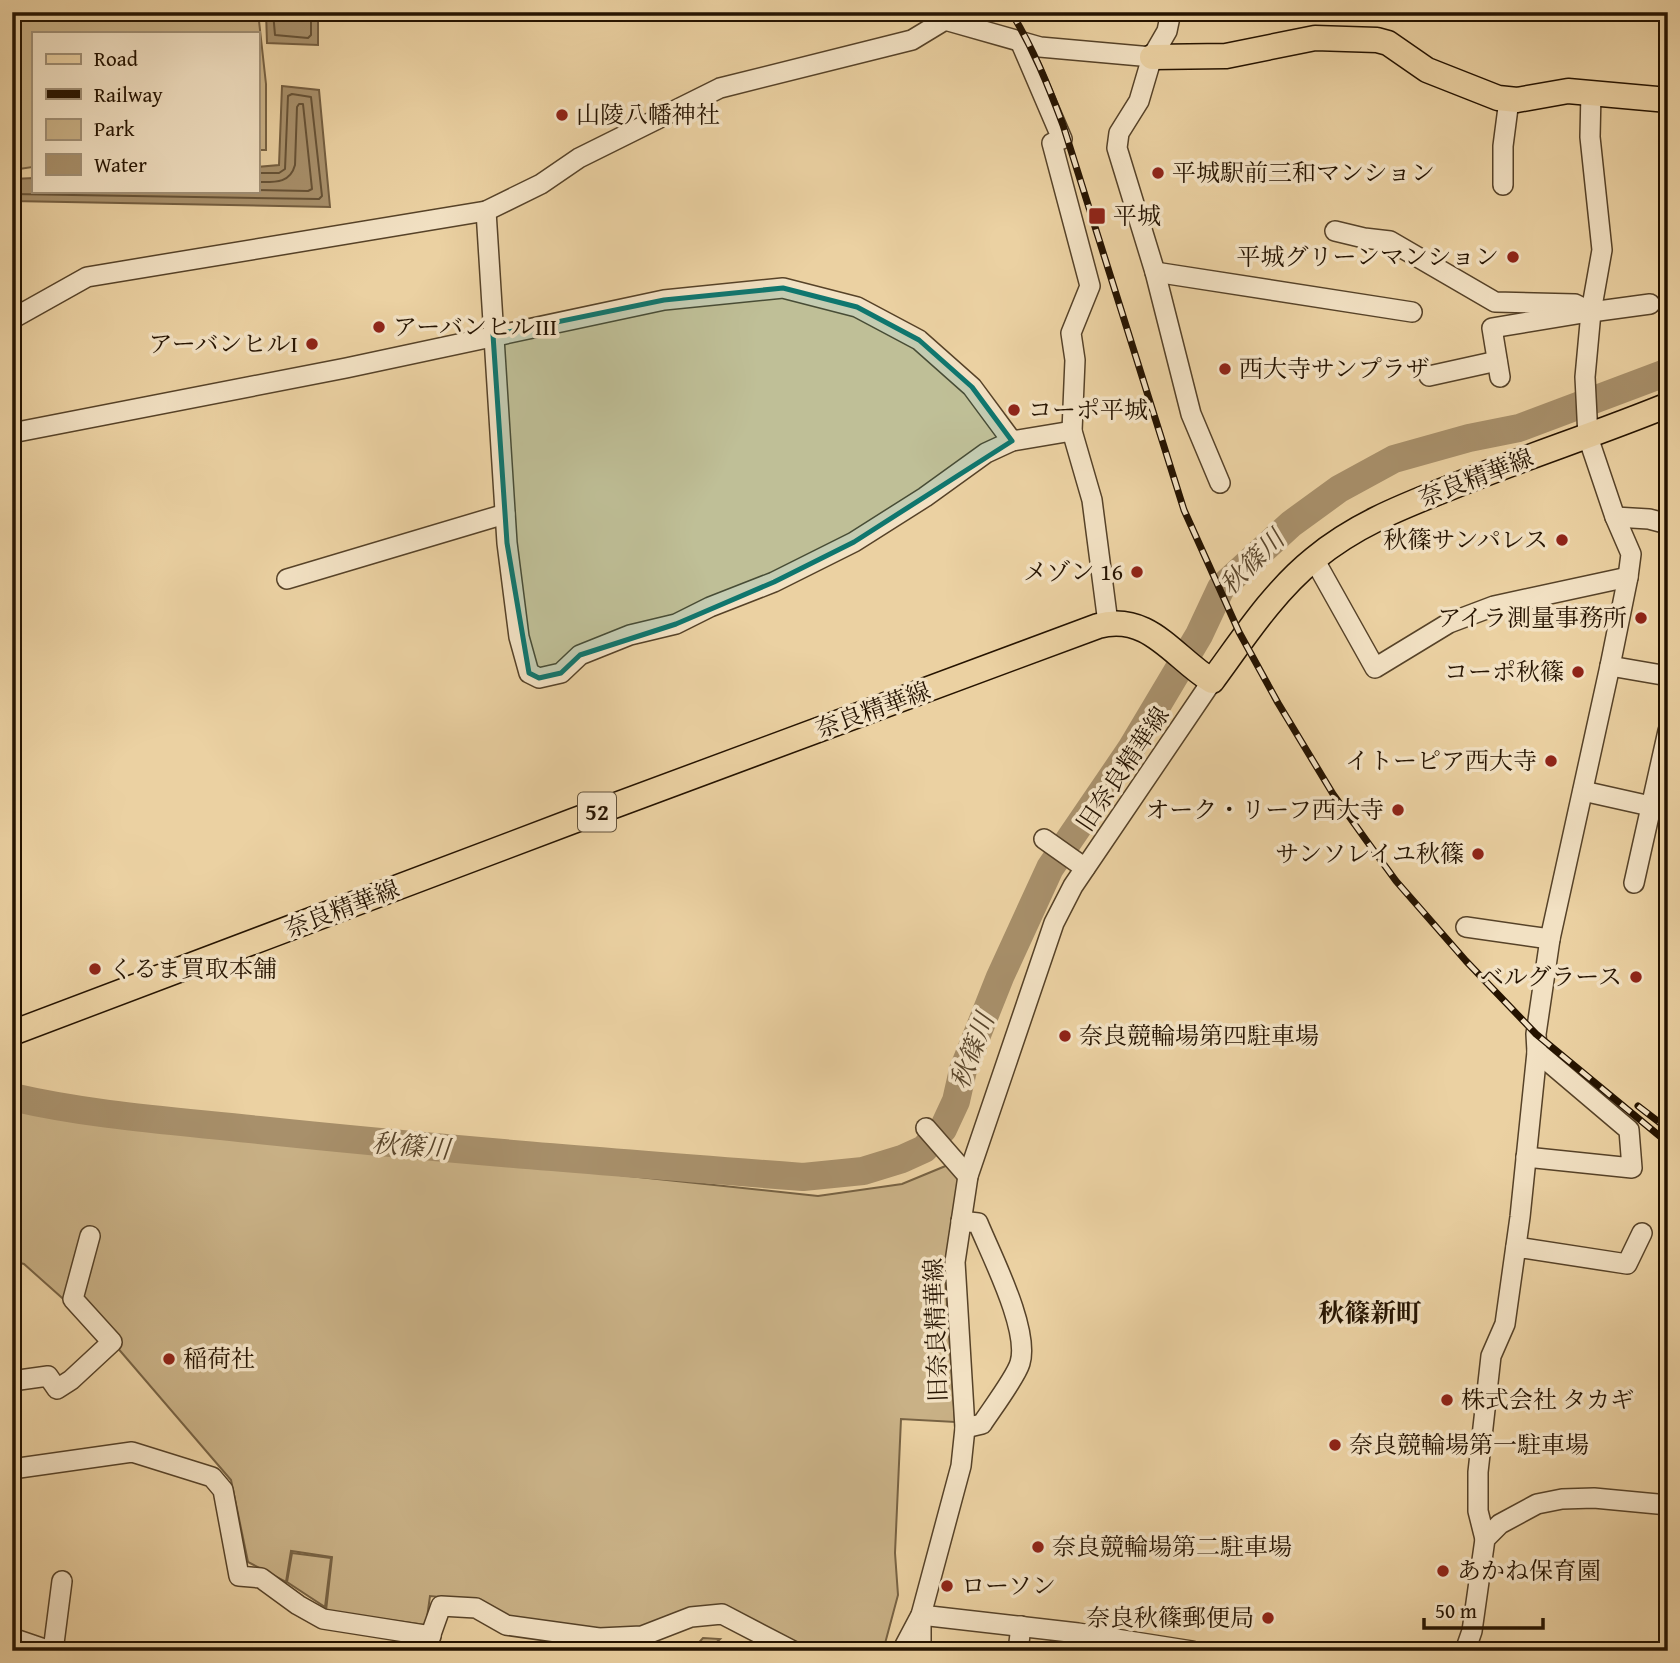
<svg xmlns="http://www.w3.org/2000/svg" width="1680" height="1663" font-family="'Gentium Book Plus','Noto Serif JP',serif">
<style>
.green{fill:#c9b186;stroke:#776243;stroke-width:2}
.water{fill:#a8906b;stroke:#745e40;stroke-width:2}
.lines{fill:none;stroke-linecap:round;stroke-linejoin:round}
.shore{stroke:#665236;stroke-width:2}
.river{stroke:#a8906b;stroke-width:28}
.minor-casing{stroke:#564228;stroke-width:22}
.major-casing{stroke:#251300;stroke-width:27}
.minor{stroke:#f2e1c3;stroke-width:19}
.major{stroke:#ebd1a2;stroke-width:24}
.rail-casing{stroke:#251300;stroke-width:7}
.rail{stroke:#f2e1c3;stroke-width:4.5;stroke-dasharray:13;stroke-linecap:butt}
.marked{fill:#0f766e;fill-opacity:0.2;stroke:#0f766e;stroke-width:5;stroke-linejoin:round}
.poi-dot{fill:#8f2418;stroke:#f2e1c3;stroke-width:2.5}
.labels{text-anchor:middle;stroke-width:7;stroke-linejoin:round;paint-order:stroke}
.shield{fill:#f2e1c3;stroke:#62513a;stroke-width:2}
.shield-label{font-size:23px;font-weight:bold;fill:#251300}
.poi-label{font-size:24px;fill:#251300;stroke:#f2e1c3;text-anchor:start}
.street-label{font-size:24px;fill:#251300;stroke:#f2e1c3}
.water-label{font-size:26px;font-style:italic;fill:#59452b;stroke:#f2e1c3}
.neighbourhood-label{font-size:26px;font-weight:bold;fill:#251300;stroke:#f2e1c3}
</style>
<rect width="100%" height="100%" fill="#ebd1a2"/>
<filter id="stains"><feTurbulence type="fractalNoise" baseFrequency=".00286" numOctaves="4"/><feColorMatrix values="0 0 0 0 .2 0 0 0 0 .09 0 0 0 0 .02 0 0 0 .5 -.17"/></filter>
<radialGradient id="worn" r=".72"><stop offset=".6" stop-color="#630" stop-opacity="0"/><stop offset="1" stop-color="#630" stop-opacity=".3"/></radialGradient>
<g class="green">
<polygon points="12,12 258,12 266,84 266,150 257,150 257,33 33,33 33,167 12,170"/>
<polygon points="12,1105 91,1119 818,1196 902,1184 948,1165 961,1174 945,1273 955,1422 901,1419 895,1553 898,1595 883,1651 802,1651 723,1608 642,1629 597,1634 501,1618 473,1600 430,1596 426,1625 326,1611 332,1557 291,1551 286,1582 248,1562 231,1480 116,1346 24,1264 12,1261"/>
<polygon points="292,1553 331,1558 325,1607 287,1582"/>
<polygon points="703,1638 720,1639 709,1649 691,1651"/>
</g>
<g class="water">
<polygon points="266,12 318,12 318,45 267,43"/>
<polygon points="282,86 319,90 330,207 12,201 13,179 33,178 33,191 257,191 257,167 279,165"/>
</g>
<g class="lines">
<g class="shore">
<polyline points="273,12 275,35 308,38 311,35 311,12"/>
<path d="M257 182C274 182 290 184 295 165L297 107 299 104H303L312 189 308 191 257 190"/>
<polyline points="12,194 319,199 322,196 311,97 292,94 288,96 285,169 279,173 257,173"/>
</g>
<path class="river" d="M12 1097C94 1116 176 1121 259 1130 440 1149 621 1163 803 1177L863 1171 902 1159 924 1149 943 1129 956 1101 963 1070 1000 977 1050 868 1131 749 1199 635 1221 588 1291 524 1339 489 1394 459 1469 438 1519 428 1668 372"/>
<defs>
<g id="minor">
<polyline points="1171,12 1167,31 1152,57 1139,101 1119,133 1117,148 1155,272 1191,414 1220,483"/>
<polyline points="1020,41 1062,139 1052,143 1090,286 1071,333 1075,360 1072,431 1092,500 1108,623"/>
<polyline points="1503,185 1503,146 1509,100"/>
<polyline points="486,211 507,543 519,637 529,673 539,678 561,673 580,655 630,635 676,624 710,607 774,582 854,542 925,497 986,453 1012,441 1072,431"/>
<polyline points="1335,231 1364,238 1390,241 1495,302 1575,304 1591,312 1650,304"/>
<polyline points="1155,272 1412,312"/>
<polyline points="12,319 87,277 486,211 541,184 579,158 720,88 912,40 945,20 1040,47 1152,57"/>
<polyline points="1429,376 1497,361"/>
<polyline points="1500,377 1492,328 1583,313"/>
<polyline points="12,433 346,368 664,300 783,288 857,307 919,340 972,387 1012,441"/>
<polyline points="1615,517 1649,519 1668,524"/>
<polyline points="1314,559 1375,668 1449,623 1494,606 1628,577"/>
<polyline points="287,579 505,514"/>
<polyline points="1610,666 1668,676"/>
<polyline points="1583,791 1668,810"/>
<polyline points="1044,839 1085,868"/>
<polyline points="1634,883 1668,731"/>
<polyline points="1466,927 1550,939"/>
<polyline points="926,1128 968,1176"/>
<polyline points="1526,1157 1632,1168 1629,1130 1537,1052"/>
<path d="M961 1221 978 1223C991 1255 1030 1330 1020 1363 1016 1377 991 1410 982 1424L965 1428"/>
<polyline points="1516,1247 1627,1264 1642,1233"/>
<polyline points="12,1381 48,1376 57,1389 71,1380 112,1342 73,1299 90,1236"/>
<polyline points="12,1469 132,1452 212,1477 223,1490 239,1576 261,1578 298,1605 323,1619 431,1636"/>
<polyline points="1485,1539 1478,1511 1478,1472 1491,1356 1505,1324 1520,1217 1537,1052 1536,1034 1550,939 1610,666 1628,577 1631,554 1615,517 1588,437 1585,377 1591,312 1602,250 1590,137 1591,92"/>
<polyline points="921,1615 1078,1633 1192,1651"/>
<polyline points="12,1638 50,1651"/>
<polyline points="53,1651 62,1581"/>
<polyline points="425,1651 441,1606 476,1608 506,1625 599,1638 642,1636 691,1617 722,1614 793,1651"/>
<polyline points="902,1651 921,1615 961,1466 965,1428 955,1262 968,1176 1054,923 1073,886 1212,681"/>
<polyline points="921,1651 921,1619"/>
<polyline points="1018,1651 1021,1626"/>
<polyline points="1465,1651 1472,1631 1485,1539 1500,1524 1537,1504 1562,1499 1594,1498 1668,1505"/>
</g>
<g id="major">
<polyline points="1152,57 1226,56 1315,38 1377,40 1388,43 1427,70 1498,98 1517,100 1568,91 1668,100"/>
<path d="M12 1033 573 821 1098 626C1149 612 1174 658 1212 681 1243 639 1273 592 1314 559 1356 524 1404 506 1454 486 1525 457 1597 434 1668 405"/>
</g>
</defs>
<use href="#minor" class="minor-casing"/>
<use href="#major" class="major-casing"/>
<use href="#minor" class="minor"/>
<use href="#major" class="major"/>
<defs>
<g id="rail">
<path d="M1011 12C1033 48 1048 85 1063 125L1184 510 1239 632 1278 703 1333 794 1366 840 1396 881 1466 961 1536 1034 1668 1143"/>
<polyline points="1638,1106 1668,1129"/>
</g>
</defs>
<use href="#rail" class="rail-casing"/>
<use href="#rail" class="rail"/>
</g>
<path class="marked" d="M783 288 857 307 919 340 972 387 1012 441 854 542 774 582 676 624 580 655 561 673 539 678 529 673 507 543 493 335 664 300Z"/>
<g class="poi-dot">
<circle cx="562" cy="115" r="7"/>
<circle cx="1158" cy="173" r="7"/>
<rect x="1088" y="207" width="18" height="18" rx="3.5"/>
<circle cx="1513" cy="257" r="7"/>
<circle cx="379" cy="327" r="7"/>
<circle cx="312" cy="344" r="7"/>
<circle cx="1225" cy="369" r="7"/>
<circle cx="1014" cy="410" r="7"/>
<circle cx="1562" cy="540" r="7"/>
<circle cx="1137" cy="572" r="7"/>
<circle cx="1641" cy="618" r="7"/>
<circle cx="1578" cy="672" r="7"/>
<circle cx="1551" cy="761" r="7"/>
<circle cx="1398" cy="810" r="7"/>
<circle cx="1478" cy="854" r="7"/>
<circle cx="95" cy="969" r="7"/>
<circle cx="1636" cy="977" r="7"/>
<circle cx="1065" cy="1036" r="7"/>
<circle cx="169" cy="1359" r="7"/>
<circle cx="1447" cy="1400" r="7"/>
<circle cx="1335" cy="1445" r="7"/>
<circle cx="1038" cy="1547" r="7"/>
<circle cx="1443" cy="1571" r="7"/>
<circle cx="947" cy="1586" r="7"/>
<circle cx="1268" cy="1618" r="7"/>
</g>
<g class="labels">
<rect class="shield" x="578" y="792.5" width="38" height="39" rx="5"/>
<g class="shield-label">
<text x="597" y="820">52</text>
</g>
<g class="poi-label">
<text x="576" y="123">山陵八幡神社</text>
<text x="1172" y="181">平城駅前三和マンション</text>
<text x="1113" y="224">平城</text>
<text x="1499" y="265" text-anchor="end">平城グリーンマンション</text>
<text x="393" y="335">アーバンヒルⅢ</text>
<text x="298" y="352" text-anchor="end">アーバンヒルⅠ</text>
<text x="1239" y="377">西大寺サンプラザ</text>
<text x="1028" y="418">コーポ平城</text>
<text x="1548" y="548" text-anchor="end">秋篠サンパレス</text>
<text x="1123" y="580" text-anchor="end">メゾン 16</text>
<text x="1627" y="626" text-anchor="end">アイラ測量事務所</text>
<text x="1564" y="680" text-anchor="end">コーポ秋篠</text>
<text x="1537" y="769" text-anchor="end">イトーピア西大寺</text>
<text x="1384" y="818" text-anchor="end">オーク・リーフ西大寺</text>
<text x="1464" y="862" text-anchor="end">サンソレイユ秋篠</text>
<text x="109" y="977">くるま買取本舗</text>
<text x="1622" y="985" text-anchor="end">ベルグラース</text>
<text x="1079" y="1044">奈良競輪場第四駐車場</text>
<text x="183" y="1367">稲荷社</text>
<text x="1461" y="1408">株式会社 タカギ</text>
<text x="1349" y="1453">奈良競輪場第一駐車場</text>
<text x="1052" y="1555">奈良競輪場第二駐車場</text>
<text x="1457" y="1579">あかね保育園</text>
<text x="961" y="1594">ローソン</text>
<text x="1254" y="1626" text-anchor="end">奈良秋篠郵便局</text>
</g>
<g class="street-label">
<text transform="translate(1476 478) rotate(-21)" y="8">奈良精華線</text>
<text transform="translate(873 710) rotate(-20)" y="8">奈良精華線</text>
<text transform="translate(1123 769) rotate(-56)" y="8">旧奈良精華線</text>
<text transform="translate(342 909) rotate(-21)" y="8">奈良精華線</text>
<text transform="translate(936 1330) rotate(-92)" y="8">旧奈良精華線</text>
</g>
<g class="water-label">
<text transform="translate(1252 562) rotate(-45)" y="9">秋篠川</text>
<text transform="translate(972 1051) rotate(-69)" y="9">秋篠川</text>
<text transform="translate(411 1146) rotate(5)" y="9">秋篠川</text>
</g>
<g class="neighbourhood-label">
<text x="1370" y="1322">秋篠新町</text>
</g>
</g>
<rect width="1680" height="1663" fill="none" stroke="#ebd1a2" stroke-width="42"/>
<rect x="14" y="14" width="1652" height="1635" fill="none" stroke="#251300" stroke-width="3.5"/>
<rect x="21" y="21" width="1638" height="1621" fill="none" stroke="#251300" stroke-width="2"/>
<rect x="32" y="32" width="228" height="161" fill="#f2e1c3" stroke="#a08f75" stroke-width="2"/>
<rect x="46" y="54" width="35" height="10" fill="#ebd1a2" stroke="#a08f75" stroke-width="2"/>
<text x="94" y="66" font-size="21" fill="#251300">Road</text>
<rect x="46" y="89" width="35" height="10" fill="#251300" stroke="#a08f75" stroke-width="2"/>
<text x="94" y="102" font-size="21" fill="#251300">Railway</text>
<rect x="46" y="119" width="35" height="21" fill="#c9b186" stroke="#a08f75" stroke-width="2"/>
<text x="94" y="136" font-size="21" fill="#251300">Park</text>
<rect x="46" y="154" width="35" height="21" fill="#a8906b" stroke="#a08f75" stroke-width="2"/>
<text x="94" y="172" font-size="21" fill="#251300">Water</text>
<path d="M1424 1618v10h119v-10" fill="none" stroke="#251300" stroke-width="3.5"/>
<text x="1435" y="1618" font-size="21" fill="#251300" stroke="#f2e1c3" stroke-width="5" paint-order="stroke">50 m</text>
<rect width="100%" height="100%" filter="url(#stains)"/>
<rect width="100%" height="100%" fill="url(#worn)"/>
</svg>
